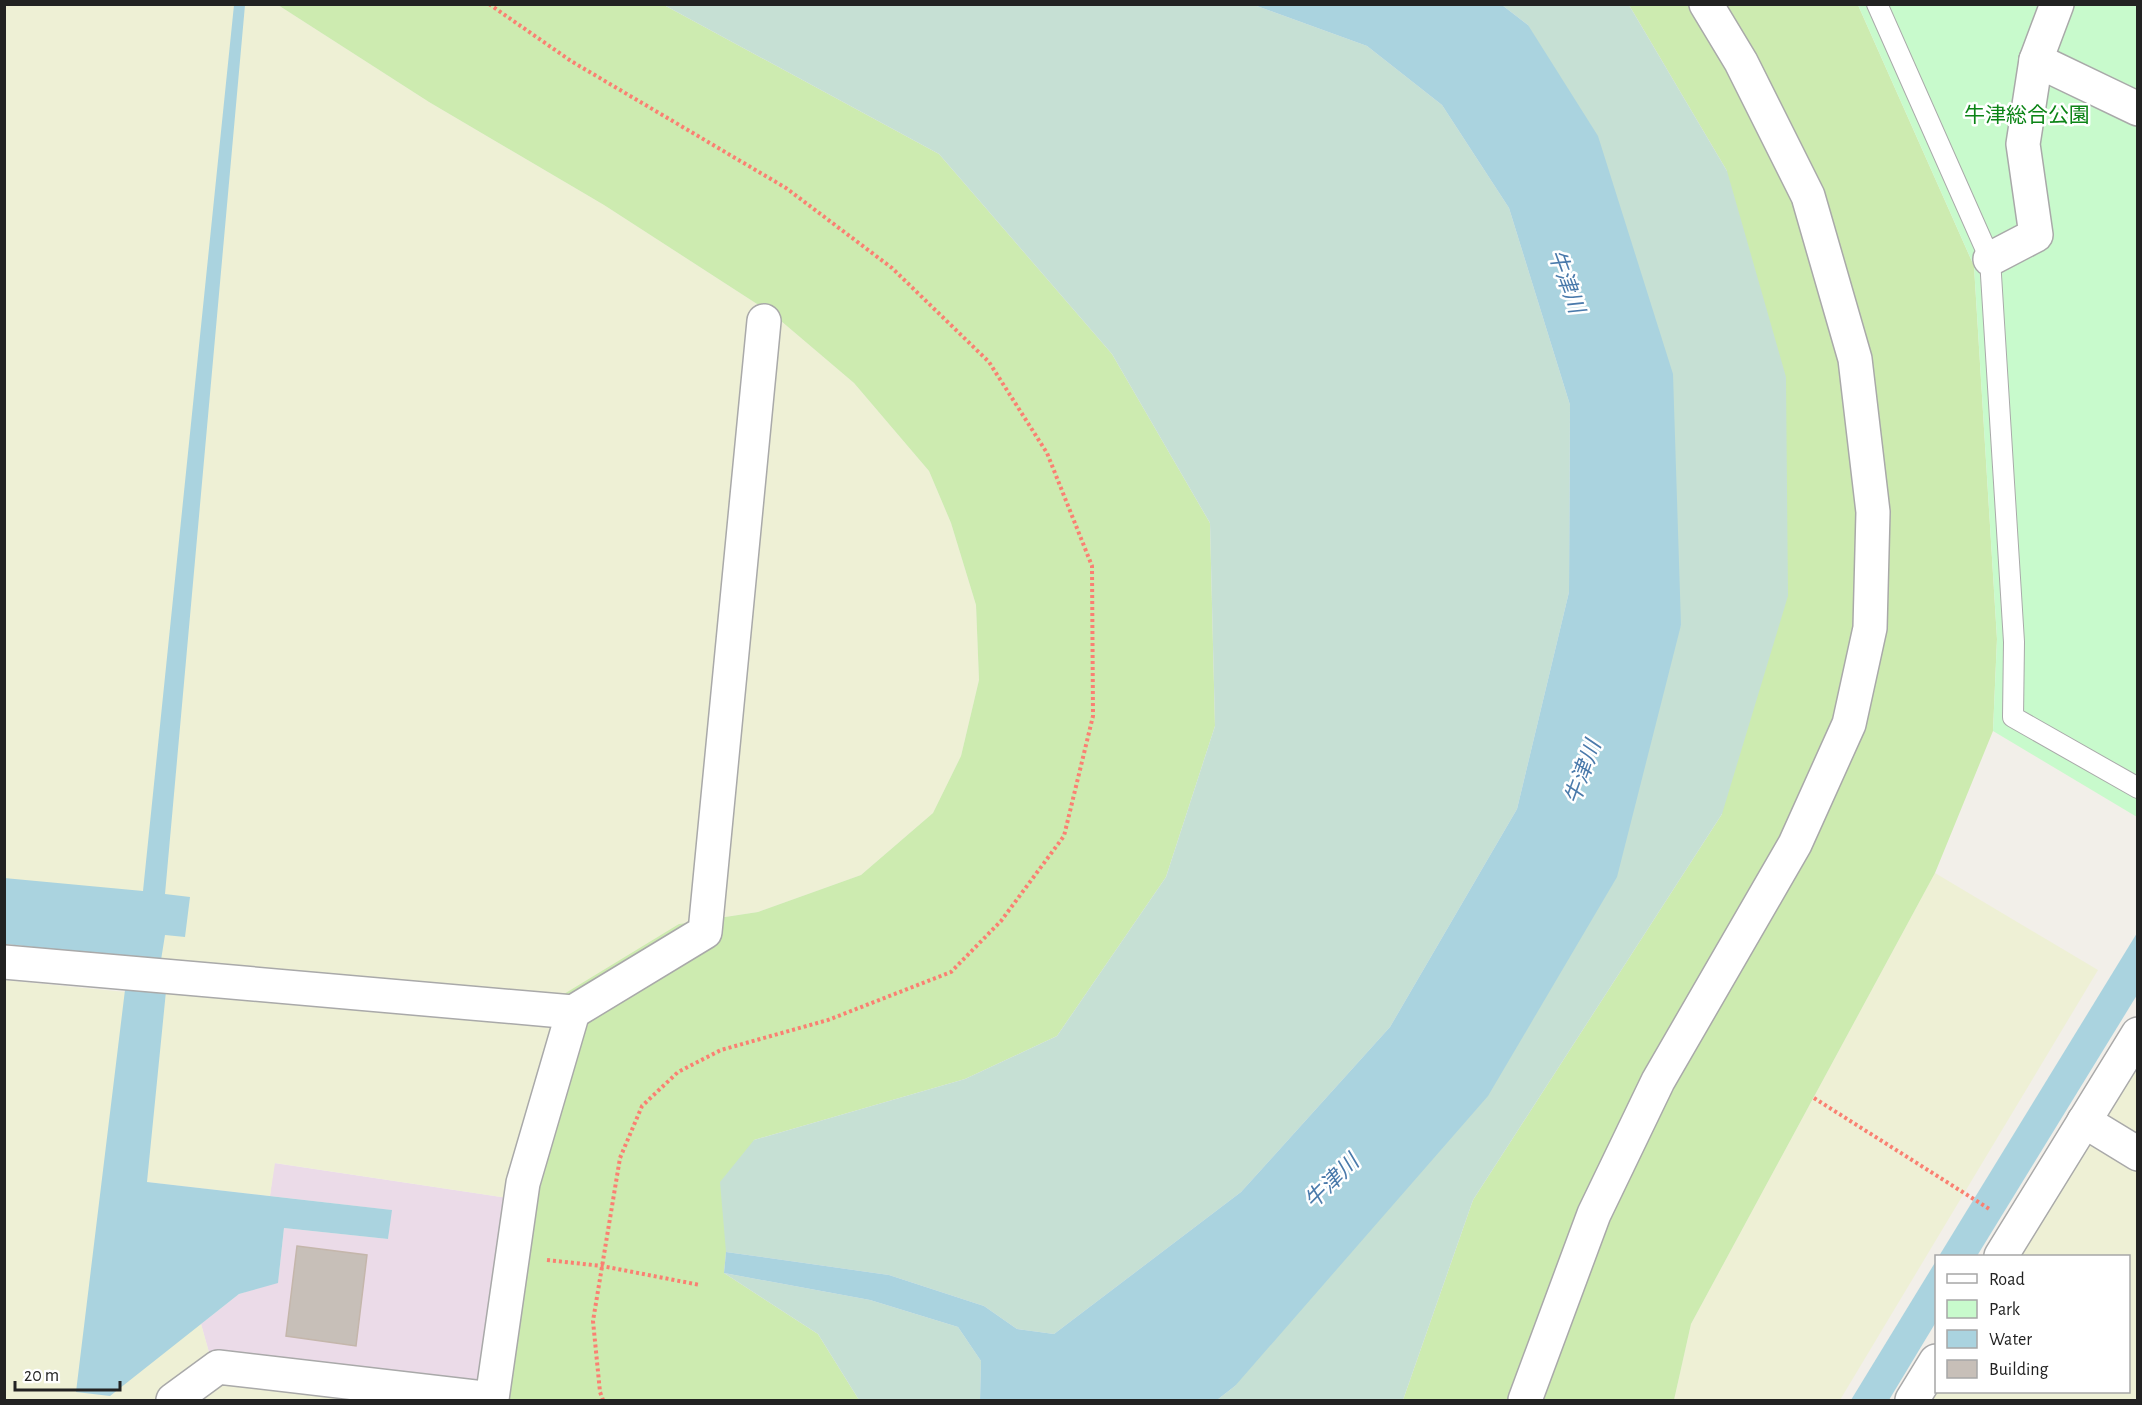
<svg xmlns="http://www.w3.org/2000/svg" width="2142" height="1405" font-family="'Alegreya Sans','Noto Sans JP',sans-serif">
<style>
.industrial{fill:#ebdbe8}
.farmland{fill:#eef0d5}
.grass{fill:#cdebb0}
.wetland{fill:#c6e0d4}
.park{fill:#c8facc}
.water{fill:#aad3df}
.building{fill:#c7bfb8;stroke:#c4b6ab;stroke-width:1.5}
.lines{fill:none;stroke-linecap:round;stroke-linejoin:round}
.lane-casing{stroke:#a9a9a9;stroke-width:22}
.street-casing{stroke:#a9a9a9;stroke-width:36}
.path{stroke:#fa8072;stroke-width:4;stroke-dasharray:3 3;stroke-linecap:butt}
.lane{stroke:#fff;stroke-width:20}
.street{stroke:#fff;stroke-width:33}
.labels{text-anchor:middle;stroke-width:5;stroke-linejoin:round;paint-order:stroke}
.park-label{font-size:21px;fill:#0c8416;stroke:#fff}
.water-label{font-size:22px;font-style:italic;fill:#4a7aab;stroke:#fff}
</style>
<rect width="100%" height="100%" fill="#f2efe9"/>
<polygon class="industrial" points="274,1163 508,1198 483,1390 210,1356 201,1324 239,1294 278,1282 284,1228 388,1239 391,1210 270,1196"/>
<g class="farmland">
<polygon points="4,5 278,5 429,102 604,205 774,315 854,383 929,471 951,523 976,605 979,680 961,756 933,813 861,875 758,912 679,924 508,1198 275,1163 270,1196 147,1182 152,984 5,887"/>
<polygon points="1935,873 2098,970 1840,1400 1674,1400 1691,1324"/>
<polygon points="4,980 136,993 91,1383 201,1324 210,1356 487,1400 5,1400"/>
<polygon points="2137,1062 2137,1400 1928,1400 1936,1392 2128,1392 2128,1256 2017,1256"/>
</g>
<g class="grass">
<polygon points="278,5 664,5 939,154 1112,354 1210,523 1215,726 1166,877 1057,1036 965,1079 754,1140 726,1252 724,1273 818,1334 859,1400 487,1400 508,1198 564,994 679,924 758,912 861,875 933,813 961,756 979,680 976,605 951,523 929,471 854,383 774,315 604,205 429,102"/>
<polygon points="1629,5 1858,5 1974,266 1997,639 1993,731 1935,873 1691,1324 1674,1400 1403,1400 1473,1200 1722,814 1727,171"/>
</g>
<g class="wetland">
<polygon points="664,5 1254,5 1367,46 1442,105 1509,208 1570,405 1569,592 1517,809 1390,1027 1241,1192 1054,1334 1017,1329 984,1306 889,1275 726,1252 720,1182 754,1140 965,1079 1057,1036 1166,877 1215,726 1210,523 1112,354 939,154"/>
<polygon points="1502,5 1629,5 1727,171 1786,377 1788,596 1722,814 1473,1200 1403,1400 1217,1400 1235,1386 1681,625 1528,25"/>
<polygon points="724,1273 870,1300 958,1327 981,1361 980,1400 859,1400 818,1334"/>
</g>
<polygon class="park" points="1858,5 2137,5 2137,817 1993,731 1997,639 1974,266"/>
<g class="water">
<polygon points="234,5 245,5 165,894 190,897 185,937 165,935 161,960 169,961 147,1182 392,1210 388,1239 284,1228 278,1283 239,1294 110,1396 76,1392 129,957 5,944 4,878 143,891"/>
<polygon points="1254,5 1502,5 1528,25 1598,136 1673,374 1681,625 1617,877 1488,1096 1235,1386 1217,1400 980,1400 981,1361 958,1327 870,1300 724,1273 726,1252 889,1275 984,1306 1017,1329 1054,1334 1241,1192 1390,1027 1517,809 1569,592 1570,405 1509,208 1442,105 1367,46"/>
<polygon points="2137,933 2137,995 1977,1256 1939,1256"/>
<polygon points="1936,1261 1936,1322 1889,1400 1851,1400"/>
</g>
<polygon class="building" points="297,1246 367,1255 356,1346 286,1336"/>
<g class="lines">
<defs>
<polyline id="lane" points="1877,4 1990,259 2014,642 2013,717 2138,788"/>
<g id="street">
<polyline points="2036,60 2138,109"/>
<polyline points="1990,259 2036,235 2023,144 2036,60 2057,4"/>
<polyline points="4,962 573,1012 705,932 764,321"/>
<polyline points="2084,1121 2138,1154"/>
<polyline points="2001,1256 2138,1034"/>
<polyline points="173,1400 218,1367 492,1399 523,1183 573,1012"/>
<polyline points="1525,1400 1594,1214 1658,1081 1795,844 1849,724 1870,628 1873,512 1855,359 1808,196 1741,62 1706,4"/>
<polyline points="1912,1400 1936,1361"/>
</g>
</defs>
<use href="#lane" class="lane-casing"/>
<use href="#street" class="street-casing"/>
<g class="path">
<polyline points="489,4 571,61 786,188 892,268 989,362 1047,453 1092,566 1093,716 1064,836 1001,921 951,972 828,1020 721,1050 678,1072 642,1106 620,1158 593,1321 600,1392 603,1400"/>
<polyline points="1814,1098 1991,1210"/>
<polyline points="547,1260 602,1266 700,1285"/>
</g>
<use href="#lane" class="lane"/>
<use href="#street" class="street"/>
</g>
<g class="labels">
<g class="park-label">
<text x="2027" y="122">牛津総合公園</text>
</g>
<g class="water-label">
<text transform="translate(1567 281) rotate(70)" y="8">牛津川</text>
<text transform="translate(1582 772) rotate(-70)" y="8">牛津川</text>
<text transform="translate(1331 1181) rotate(-45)" y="8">牛津川</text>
</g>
</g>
<rect width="2142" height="1405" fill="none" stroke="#222222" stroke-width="12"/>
<rect x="1935" y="1255" width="195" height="138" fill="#ffffff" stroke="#a7a7a7" stroke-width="1.5"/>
<rect x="1947" y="1274" width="30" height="9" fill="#ffffff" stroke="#a7a7a7" stroke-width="1.5"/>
<text x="1989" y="1285" font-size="18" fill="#222222">Road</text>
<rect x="1947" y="1300" width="30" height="18" fill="#c8facc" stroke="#a7a7a7" stroke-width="1.5"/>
<text x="1989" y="1315" font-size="18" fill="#222222">Park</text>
<rect x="1947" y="1330" width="30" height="18" fill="#aad3df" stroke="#a7a7a7" stroke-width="1.5"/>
<text x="1989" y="1345" font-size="18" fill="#222222">Water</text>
<rect x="1947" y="1360" width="30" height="18" fill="#c7bfb8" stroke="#a7a7a7" stroke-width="1.5"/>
<text x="1989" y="1375" font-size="18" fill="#222222">Building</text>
<path d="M15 1381v9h105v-9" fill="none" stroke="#222222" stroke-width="3"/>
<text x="24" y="1381" font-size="18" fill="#222222" stroke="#ffffff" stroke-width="4.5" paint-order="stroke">20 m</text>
</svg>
